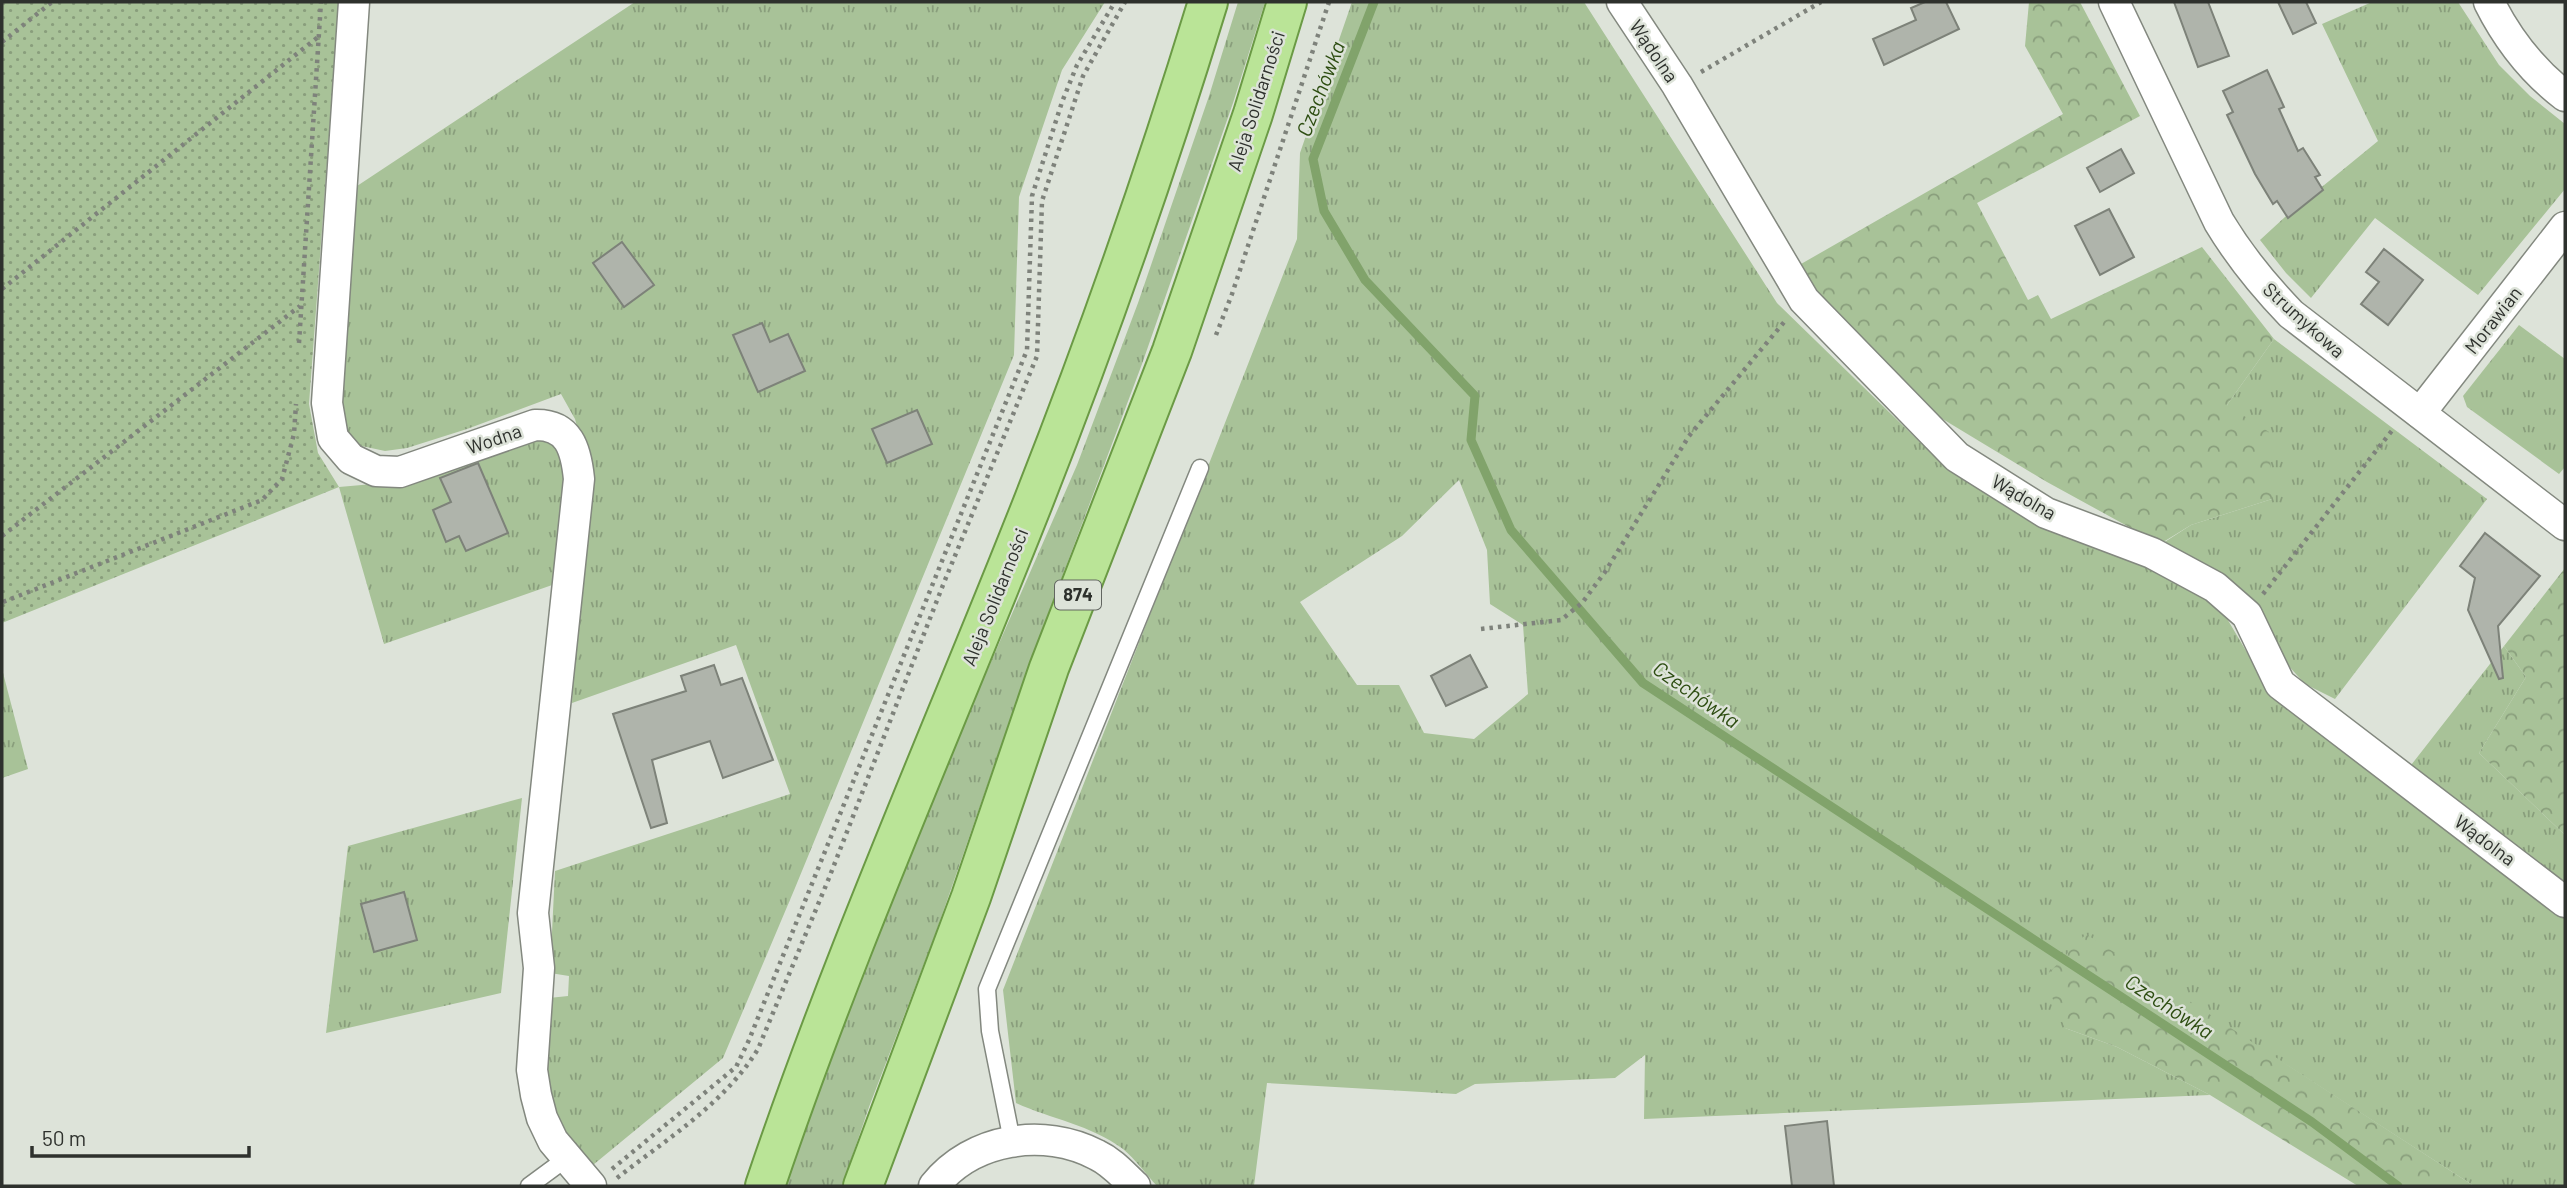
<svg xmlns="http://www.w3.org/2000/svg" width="2567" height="1188" font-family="Barlow,sans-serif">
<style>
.grass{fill:url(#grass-tufts);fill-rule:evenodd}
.forest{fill:url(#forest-crowns)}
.garden{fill:url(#garden-dots)}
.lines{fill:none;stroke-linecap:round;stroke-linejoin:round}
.stream{stroke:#81a36b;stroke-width:9}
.building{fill:#afb4ab;stroke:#7d8279;stroke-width:2}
.lane-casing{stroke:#83887f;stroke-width:19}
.street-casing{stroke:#83887f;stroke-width:33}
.primary-casing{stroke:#6b9a45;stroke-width:42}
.path{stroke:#7e827b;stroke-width:4.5;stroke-dasharray:3.5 5;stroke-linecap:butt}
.lane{stroke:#fff;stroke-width:16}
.street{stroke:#fff;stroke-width:30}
.primary{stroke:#bae497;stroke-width:38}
.labels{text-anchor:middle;stroke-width:5;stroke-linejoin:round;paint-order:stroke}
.shield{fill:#dde3d9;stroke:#626661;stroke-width:2}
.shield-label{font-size:18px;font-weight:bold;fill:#2e312d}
.street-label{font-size:19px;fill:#2e312d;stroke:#dde3d9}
.water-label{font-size:21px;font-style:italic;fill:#2d4d11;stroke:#dde3d9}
</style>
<defs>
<pattern id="grass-tufts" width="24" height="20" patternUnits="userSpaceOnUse" patternTransform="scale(1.75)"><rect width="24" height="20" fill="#a8c298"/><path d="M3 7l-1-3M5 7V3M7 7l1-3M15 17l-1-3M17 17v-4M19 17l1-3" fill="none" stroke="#899e7c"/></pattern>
<pattern id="forest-crowns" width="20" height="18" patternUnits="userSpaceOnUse" patternTransform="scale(1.75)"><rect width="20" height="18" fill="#a8c298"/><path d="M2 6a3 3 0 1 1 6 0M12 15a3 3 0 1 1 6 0" fill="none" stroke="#899e7c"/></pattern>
<pattern id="garden-dots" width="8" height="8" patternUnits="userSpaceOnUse" patternTransform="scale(1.75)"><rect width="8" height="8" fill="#a8c298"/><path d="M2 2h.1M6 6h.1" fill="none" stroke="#899e7c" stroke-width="1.8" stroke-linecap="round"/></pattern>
</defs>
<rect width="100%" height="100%" fill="#dde3d9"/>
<g class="grass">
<path d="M635 2H1105L1062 70 1019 197 1014 355 795 888 723 1058 593 1165C583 1153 570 1140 562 1127 541 1088 547 1040 549 998L568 996 569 976 550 973 555 871 790 794 736 645 572 703 585 456 575 419 561 394 467 429 407 448 385 451 357 445 340 427 354 188Z"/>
<polygon points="1238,2 1265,2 1233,103 1142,364 1032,657 935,935 869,1107 842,1186 783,1186 850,996 900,883 945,767 1077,465 1138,303 1209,96"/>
<path d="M1352 2H1584L1777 303 1926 448 2219 605 2272 695 2390 788 2565 919V1186H2474L2282 1062 2065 1028 2117 1047 2210 1095 1644 1119 1645 1055 1615 1078 1475 1084 1456 1094 1267 1083 1254 1186H1157C1146 1174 1135 1159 1123 1149 1091 1125 1051 1119 1016 1103L1003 990 1297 239 1300 153ZM1459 480 1487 550 1490 604 1523 625 1528 694 1474 739 1424 733 1399 685H1357L1300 602 1402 536Z"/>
<polygon points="2372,2 2458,2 2499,65 2530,96 2565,124 2565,189 2478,295 2375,218 2311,298 2286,273 2260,240 2285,217 2378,141 2322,24"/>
<polygon points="2519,325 2565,359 2565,467 2559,474 2467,407 2463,396"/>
<polygon points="2274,339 2487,499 2335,699 2305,684 2275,651 2160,545 2191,525 2272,499 2227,405"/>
<polygon points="525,429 561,446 568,457 555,584 384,644 339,487 373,484"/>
<polygon points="2504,646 2526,677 2479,753 2565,835 2565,881 2548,872 2408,769"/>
<polygon points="2,669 28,769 2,778"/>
<polygon points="522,798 501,993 326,1033 348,846"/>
</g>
<g class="forest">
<polygon points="2029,2 2080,2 2140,116 1977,203 2028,300 2038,295 2051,319 2202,247 2274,339 2227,405 2269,432 2272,499 2191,525 2160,544 2047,482 1931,412 1818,293 1801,264 2063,114 2025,46"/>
<polygon points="2565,568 2565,835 2479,753 2526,677 2504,646"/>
<polygon points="2086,934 2474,1186 2358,1186 2210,1095 2117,1047 2065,1028 2044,978"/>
</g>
<polygon class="garden" points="2,2 339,2 309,404 318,453 339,487 2,623"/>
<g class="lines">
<polyline class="stream" points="1374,2 1313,159 1324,211 1365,280 1475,396 1471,440 1511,530 1643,683 2312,1122 2398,1186"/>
</g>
<g class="building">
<polygon points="1925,2 1946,2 1959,29 1884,65 1873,39 1916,20 1911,8"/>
<polygon points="2174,2 2208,2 2229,56 2198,67"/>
<polygon points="2278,2 2306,2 2316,23 2293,34"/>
<polygon points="2267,70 2284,107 2279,109 2298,151 2303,148 2320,175 2315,177 2323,190 2288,218 2277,201 2273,204 2255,174 2227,115 2233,112 2223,91"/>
<polygon points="2121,149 2134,173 2100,192 2087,168"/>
<polygon points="2109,209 2134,257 2100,275 2075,226"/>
<polygon points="622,242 654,285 624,307 593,263"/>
<polygon points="2384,249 2423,280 2388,325 2361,304 2379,282 2366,272"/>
<polygon points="762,323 770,342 788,334 805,371 758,392 733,335"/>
<polygon points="917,410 932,444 887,463 872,429"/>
<polygon points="478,463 508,533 466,551 459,536 446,542 433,510 451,502 440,478"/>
<polygon points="2485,533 2540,576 2498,626 2503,678 2499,679 2468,610 2475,578 2460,566"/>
<polygon points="1470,655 1487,687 1446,706 1431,676"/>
<polygon points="714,665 721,685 742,678 773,760 723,778 710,741 652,760 667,823 651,828 613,714 686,691 681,676"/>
<polygon points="404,892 417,940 374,952 361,904"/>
<polygon points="1827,1121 1834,1186 1792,1186 1785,1126"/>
</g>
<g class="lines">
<defs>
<g id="lane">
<polyline points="1012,1141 990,1031 987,989 1200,468"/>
<polyline points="529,1186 567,1158"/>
</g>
<g id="street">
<path d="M354 2 327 403 333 438 351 459 376 471 400 472 535 425C569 424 576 449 579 479L533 913 539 968 532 1070 536 1095 542 1118 553 1141 591 1186"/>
<polyline points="1622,2 1677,85 1804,300 1957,457 2046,513 2152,553 2215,587 2247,615 2280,684 2565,902"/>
<path d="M2114 2 2219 222C2240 257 2263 285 2291 314L2565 525"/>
<path d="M2489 2C2508 40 2531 70 2565 96"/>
<polyline points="2420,413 2565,227"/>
<path d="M934 1186C972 1138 1044 1127 1097 1155 1112 1162 1123 1175 1135 1186"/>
</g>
<g id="primary">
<path d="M765 1186C836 975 925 771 1008 565 1083 380 1150 192 1208 2"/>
<polyline points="863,1186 971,897 1049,668 1172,351 1253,114 1287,2"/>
</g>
</defs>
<use href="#lane" class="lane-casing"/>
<use href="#street" class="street-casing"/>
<use href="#primary" class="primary-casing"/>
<g class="path">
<polyline points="2,42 52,2"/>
<polyline points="1701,72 1821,2"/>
<polyline points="2,289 318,37"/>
<polyline points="1216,335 1232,294 1329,2"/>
<polyline points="299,343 321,2"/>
<polyline points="2,536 300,306"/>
<polyline points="2263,594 2394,428"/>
<polyline points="3,602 262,500 282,479 294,434 296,404"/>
<polyline points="1481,629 1561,620 1582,603 1605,572 1689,436 1785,321"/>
<polyline points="612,1169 736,1067 749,1040 1027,350 1032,196 1062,102 1077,65 1115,2"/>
<path d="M617 1178C667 1139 725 1103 758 1049L829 878 943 585 1037 356 1042 201 1083 76 1125 2"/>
</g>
<use href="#lane" class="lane"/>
<use href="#street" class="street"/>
<use href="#primary" class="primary"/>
</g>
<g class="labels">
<rect class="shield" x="1055" y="580.5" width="46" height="29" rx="5"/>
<g class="shield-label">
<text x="1078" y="601">874</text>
</g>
<g class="street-label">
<text transform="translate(1654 51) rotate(56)" y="7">Wądolna</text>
<text transform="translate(1256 101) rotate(-72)" y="7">Aleja Solidarności</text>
<text transform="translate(2304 320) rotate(42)" y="7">Strumykowa</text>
<text transform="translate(2493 320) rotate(-52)" y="7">Morawian</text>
<text transform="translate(494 439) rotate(-19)" y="7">Wodna</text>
<text transform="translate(2024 497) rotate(30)" y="7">Wądolna</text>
<text transform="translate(995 597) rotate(-68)" y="7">Aleja Solidarności</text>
<text transform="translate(2485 840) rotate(37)" y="7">Wądolna</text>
</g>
<g class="water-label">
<text transform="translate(1321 89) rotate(-69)" y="7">Czechówka</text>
<text transform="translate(1696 695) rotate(35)" y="7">Czechówka</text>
<text transform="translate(2169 1007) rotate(33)" y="7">Czechówka</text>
</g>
</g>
<rect width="2567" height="1188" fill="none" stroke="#2e312d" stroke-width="7"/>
<path d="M32 1146v10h217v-10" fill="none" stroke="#2e312d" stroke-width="3.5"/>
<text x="42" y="1146" font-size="21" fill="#2e312d" stroke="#dde3d9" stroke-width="5" paint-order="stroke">50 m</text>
</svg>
